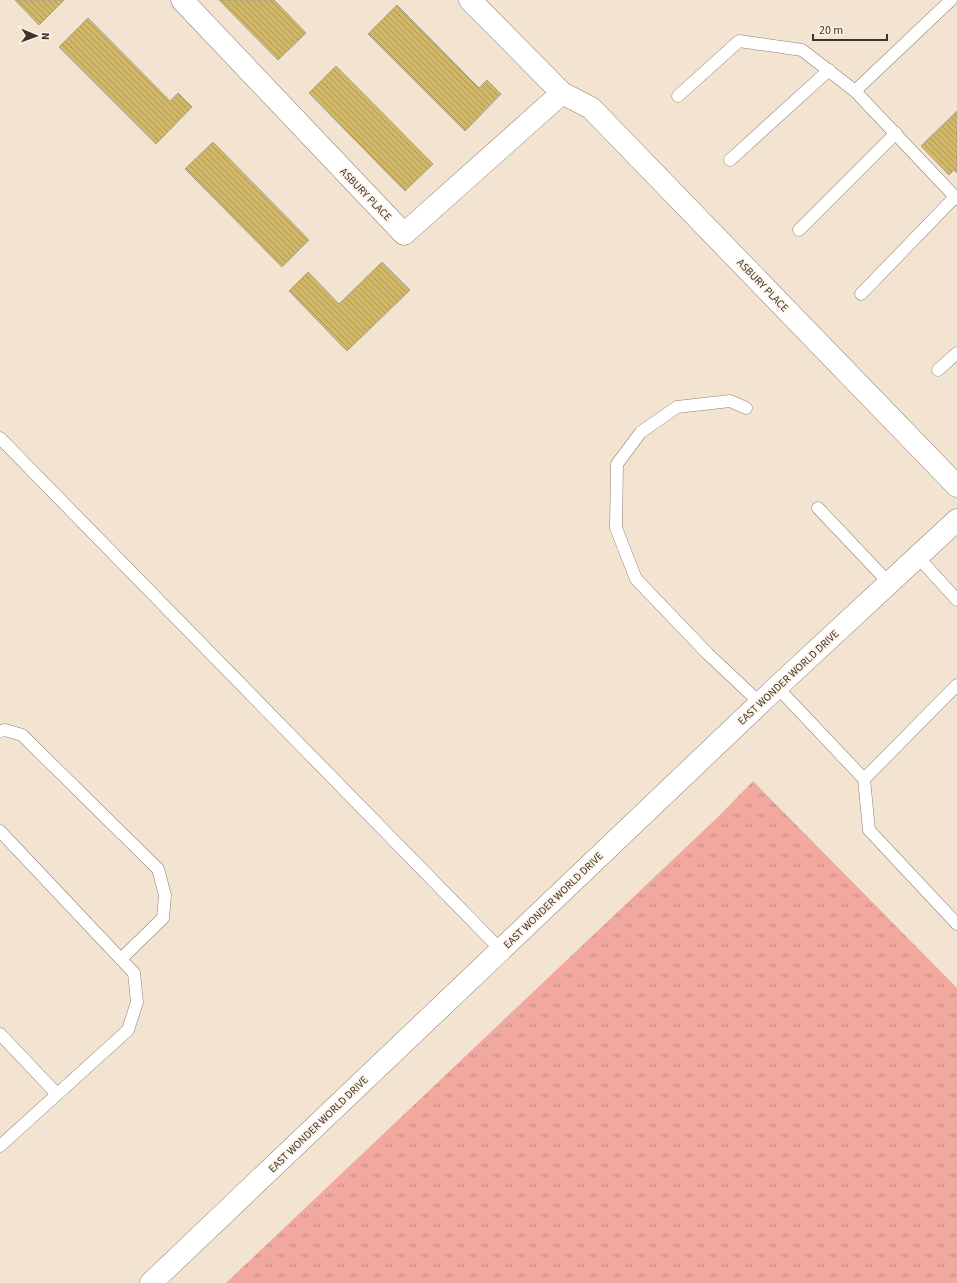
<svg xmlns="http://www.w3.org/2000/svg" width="957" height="1283" font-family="'Source Sans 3',sans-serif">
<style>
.grass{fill:url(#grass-tufts)}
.building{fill:url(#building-back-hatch);stroke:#a8a28e}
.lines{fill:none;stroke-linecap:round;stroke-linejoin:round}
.lane-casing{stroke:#8f8171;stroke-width:13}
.street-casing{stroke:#8f8171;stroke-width:23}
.secondary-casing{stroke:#8f8171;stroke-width:23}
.lane{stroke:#fff;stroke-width:12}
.street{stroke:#fff;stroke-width:22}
.secondary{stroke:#fff;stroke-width:22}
.labels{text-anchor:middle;stroke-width:3;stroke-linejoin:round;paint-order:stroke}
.street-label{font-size:11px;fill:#3a342d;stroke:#fef2e3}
</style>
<defs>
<pattern id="grass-tufts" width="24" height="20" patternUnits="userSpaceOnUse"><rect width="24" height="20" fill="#f1a89f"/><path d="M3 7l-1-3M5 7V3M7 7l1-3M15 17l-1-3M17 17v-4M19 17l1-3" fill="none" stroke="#c48a82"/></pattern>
<pattern id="building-back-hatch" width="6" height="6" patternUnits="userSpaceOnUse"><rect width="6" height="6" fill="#d2b864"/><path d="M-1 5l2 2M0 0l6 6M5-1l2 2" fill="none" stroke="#ab9653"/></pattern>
</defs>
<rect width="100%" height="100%" fill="#f3e4d2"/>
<polygon class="grass" points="753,781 957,988 957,1283 226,1283 720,815"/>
<g class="building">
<polygon points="15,0 64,0 39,25"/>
<polygon points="219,0 274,0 306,33 278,60"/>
<polygon points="397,5 479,88 487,80 501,94 465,131 368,34"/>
<polygon points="88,18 170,101 178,93 192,107 156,144 59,47"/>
<polygon points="336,66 433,164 405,191 309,93"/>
<polygon points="957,111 957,173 954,170 949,175 921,146"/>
<polygon points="213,142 309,240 282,267 185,169"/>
<polygon points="382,262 410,290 347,351 289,291 308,272 339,304"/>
</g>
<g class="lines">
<defs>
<g id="lane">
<polyline points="855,91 951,0"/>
<polyline points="678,96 739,41 802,50 855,91 957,199"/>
<polyline points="730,160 829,70"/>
<polyline points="799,230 896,133"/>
<polyline points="861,294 955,197"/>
<polyline points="938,370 957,353"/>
<polyline points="746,408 730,401 677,407 641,432 617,464 616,528 636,579 708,654 760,703"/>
<polyline points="0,438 501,950"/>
<polyline points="818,508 889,583"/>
<polyline points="918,557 957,600"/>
<polyline points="777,687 864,779 957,685"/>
<polyline points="0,731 5,730 22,735 158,869 165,895 163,918 121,959"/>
<polyline points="864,779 869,830 957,924"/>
<polyline points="0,831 134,973 137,1002 128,1030 0,1146"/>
<polyline points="0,1034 57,1094"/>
</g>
<g id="street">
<polyline points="182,0 404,234 562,93"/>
<polyline points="470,0 562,93 591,108 957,486"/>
</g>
<polyline id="secondary" points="151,1283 777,687 957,520"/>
</defs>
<use href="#lane" class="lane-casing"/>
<use href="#street" class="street-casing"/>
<use href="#secondary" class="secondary-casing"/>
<use href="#lane" class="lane"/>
<use href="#street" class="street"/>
<use href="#secondary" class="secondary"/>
</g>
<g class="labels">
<g class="street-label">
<text transform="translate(366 194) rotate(46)" y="4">ASBURY PLACE</text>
<text transform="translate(763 285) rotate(46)" y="4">ASBURY PLACE</text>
<text transform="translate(788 677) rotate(-43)" y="4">EAST WONDER WORLD DRIVE</text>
<text transform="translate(553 900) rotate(-44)" y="4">EAST WONDER WORLD DRIVE</text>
<text transform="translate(318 1124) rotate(-44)" y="4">EAST WONDER WORLD DRIVE</text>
</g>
</g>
<g transform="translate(36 36) rotate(92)" stroke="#fef2e3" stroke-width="3" paint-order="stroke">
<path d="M0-3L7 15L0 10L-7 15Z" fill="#3a342d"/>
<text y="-6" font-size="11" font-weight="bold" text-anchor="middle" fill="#3a342d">N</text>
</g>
<path d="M813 34v6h74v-6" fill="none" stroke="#3a342d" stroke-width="2"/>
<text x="819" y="34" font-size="12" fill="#3a342d" stroke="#fef2e3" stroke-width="3" paint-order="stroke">20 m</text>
</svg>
